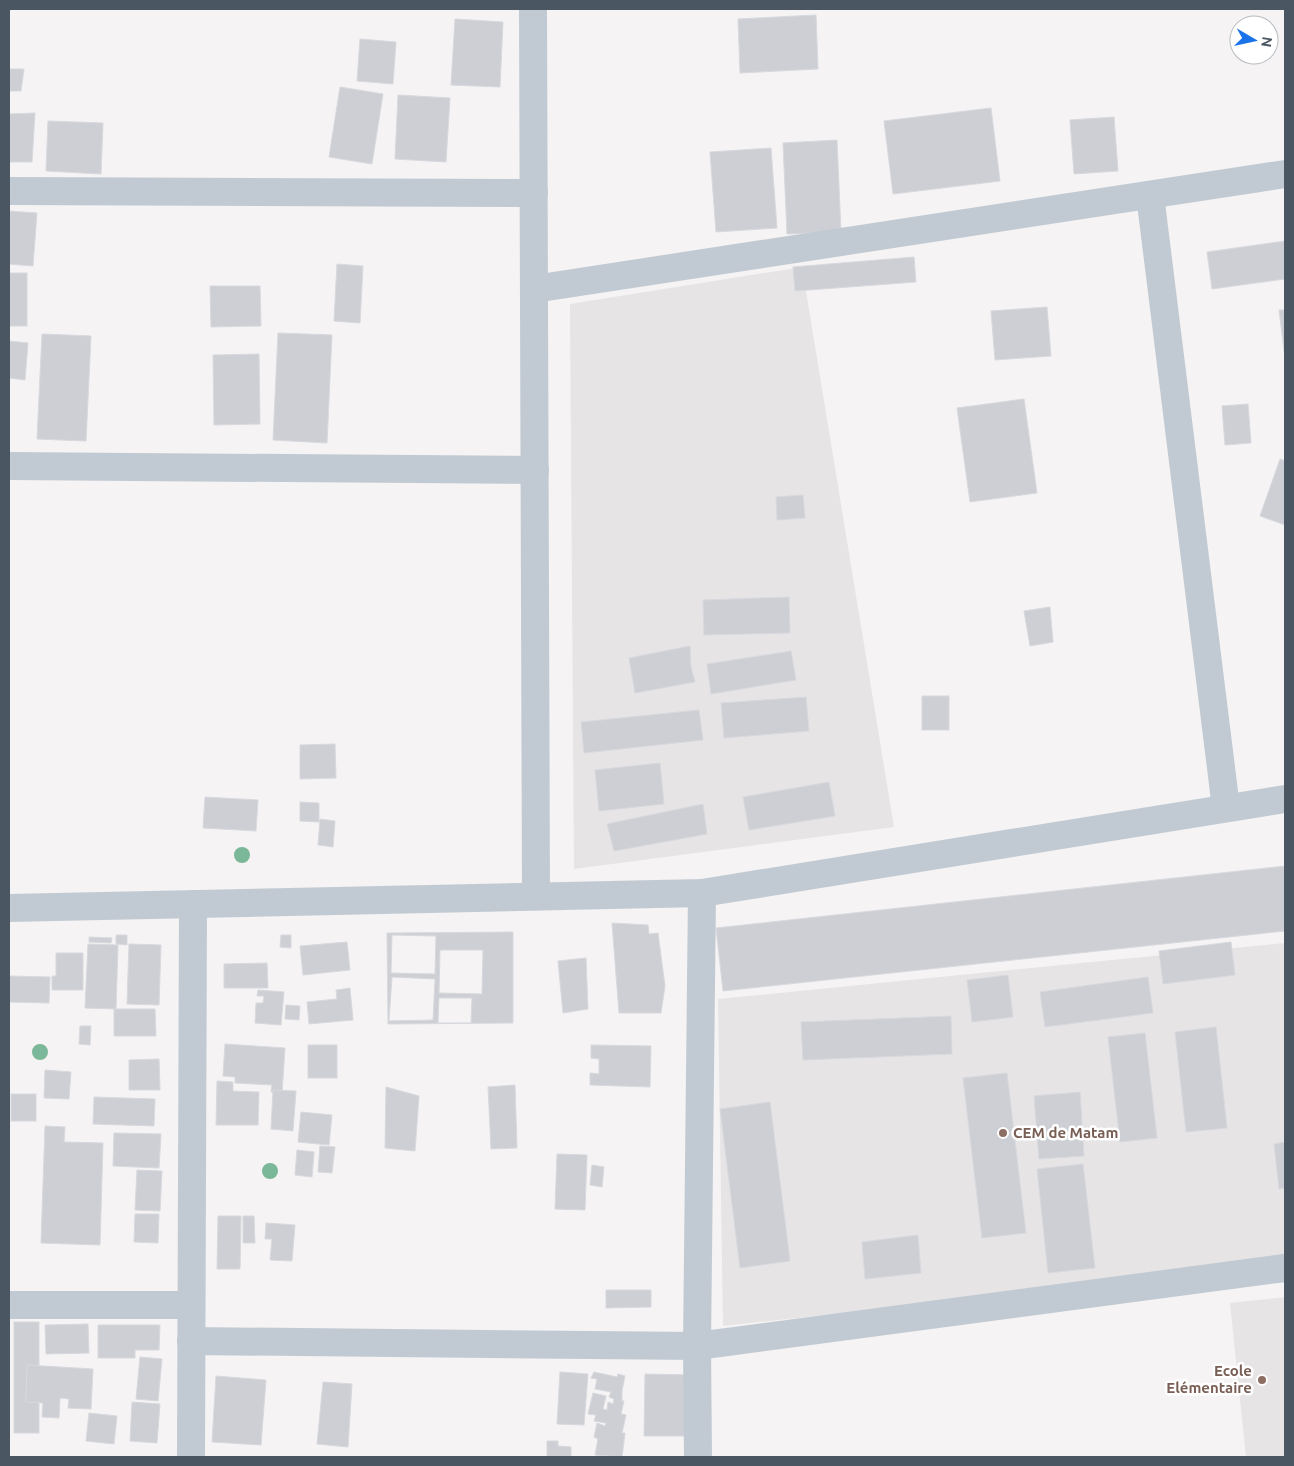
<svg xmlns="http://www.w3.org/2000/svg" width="1294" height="1466" font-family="Ubuntu,sans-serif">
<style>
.education{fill:#e6e4e5}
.building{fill:#cdcfd5;stroke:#d7d9de;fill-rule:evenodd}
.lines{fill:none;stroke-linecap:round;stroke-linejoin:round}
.minor{stroke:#c1cad2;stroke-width:28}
.tree{fill:#7bb799}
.education-dot{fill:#8d6e63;stroke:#fff;stroke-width:2}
.labels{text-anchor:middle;stroke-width:5;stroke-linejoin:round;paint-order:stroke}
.education-label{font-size:15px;font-weight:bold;fill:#785e54;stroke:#fff;text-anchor:start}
</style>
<rect width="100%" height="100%" fill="#f5f3f3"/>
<g class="education">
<polygon points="802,267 894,827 574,869 570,304"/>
<polygon points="1285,943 1285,1266 723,1326 718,999"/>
<polygon points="1285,1297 1285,1457 1246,1457 1230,1303"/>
</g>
<g class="building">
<polygon points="816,15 818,69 740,73 738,19"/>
<polygon points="455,19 503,22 500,87 451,85"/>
<polygon points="360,39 396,42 393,84 357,81"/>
<polygon points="9,69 24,69 21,91 9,91"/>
<polygon points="340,87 383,94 372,164 329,157"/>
<polygon points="398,95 450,98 446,162 395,159"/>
<polygon points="991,108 1000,181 893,194 884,121"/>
<polygon points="35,113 32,162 9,162 9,114"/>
<polygon points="1114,117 1118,171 1074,174 1070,120"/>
<polygon points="48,121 103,123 101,174 46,171"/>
<polygon points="837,140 841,232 787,234 783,143"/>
<polygon points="771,148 777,228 716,232 710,152"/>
<polygon points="9,211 37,213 33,266 9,264"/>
<polygon points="1285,241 1285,279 1212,289 1207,252"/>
<polygon points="914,257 916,282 795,291 793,267"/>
<polygon points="337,264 363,266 360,323 334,321"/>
<rect x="9" y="273" width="18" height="53"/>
<polygon points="210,286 260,286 261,326 211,327"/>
<polygon points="1047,307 1051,356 995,360 991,311"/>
<polygon points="1279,310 1285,310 1285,358"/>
<polygon points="278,333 332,335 327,443 273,440"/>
<polygon points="42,334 91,336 86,441 37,439"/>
<polygon points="9,341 28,343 25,380 9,378"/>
<polygon points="259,354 260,424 214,425 213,355"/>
<polygon points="1024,399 1037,493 970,502 957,408"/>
<polygon points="1248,404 1251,443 1225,445 1222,406"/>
<polygon points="1280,459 1285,461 1285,525 1260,516"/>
<polygon points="803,495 805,518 777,520 776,497"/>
<polygon points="789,597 790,633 704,635 703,600"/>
<polygon points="1050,607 1053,642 1030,646 1024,611"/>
<polygon points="690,646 691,667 695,682 635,693 629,658"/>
<polygon points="791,651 796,680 711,694 707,664"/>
<rect x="922" y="696" width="27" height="34"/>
<polygon points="806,697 809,731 724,738 721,703"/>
<polygon points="699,710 703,740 584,753 581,722"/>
<polygon points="335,744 336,778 300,779 300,745"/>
<polygon points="660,763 664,804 599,811 595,770"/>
<polygon points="829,782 835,816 749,830 743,797"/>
<polygon points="205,797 258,800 256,831 203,828"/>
<polygon points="300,802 319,803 319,822 300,821"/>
<polygon points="703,804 707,834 614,851 607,824"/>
<polygon points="320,819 335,821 333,847 318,845"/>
<polygon points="1285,866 1285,931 723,991 716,928"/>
<polygon points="612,923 648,925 649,934 658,933 665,986 661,1013 619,1013"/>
<path d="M513 932V1023L388 1024 387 933ZM392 935 436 936 435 974 391 973ZM440 950H483L482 994 439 993ZM392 977 435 979 433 1020 389 1021ZM439 998H472L471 1023H438Z"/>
<polygon points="116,935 127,935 127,945 116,944"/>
<polygon points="281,935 291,935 291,948 280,947"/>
<polygon points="89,937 112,938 111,943 89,942"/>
<polygon points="347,942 350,970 303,975 300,946"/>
<polygon points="1231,942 1235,975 1163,984 1159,951"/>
<polygon points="88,944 118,945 116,1009 85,1008"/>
<polygon points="129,944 161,945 159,1005 127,1004"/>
<polygon points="56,953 83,953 83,990 52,990 52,976 56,976"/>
<polygon points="586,958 588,1009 563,1013 558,961"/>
<polygon points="267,963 268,988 224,988 224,964"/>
<polygon points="1008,975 1013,1017 972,1022 967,980"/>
<polygon points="9,976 50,977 49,1003 9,1002"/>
<polygon points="1148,977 1153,1013 1045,1027 1040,992"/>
<polygon points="350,988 353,1020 309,1024 307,1002 337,999 336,990"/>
<polygon points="258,990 284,992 281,1025 255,1023 256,1003 263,1003 264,996 257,996"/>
<polygon points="286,1005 300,1006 299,1020 285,1019"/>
<polygon points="114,1009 155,1009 156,1036 114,1036"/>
<polygon points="951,1016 952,1054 803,1060 801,1022"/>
<polygon points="80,1026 91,1026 90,1045 79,1044"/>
<polygon points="1216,1027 1227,1128 1186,1132 1175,1032"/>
<polygon points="1145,1033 1157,1138 1120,1142 1108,1037"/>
<polygon points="225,1044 285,1048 282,1093 271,1092 272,1085 235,1083 235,1077 223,1076"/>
<rect x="308" y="1045" width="29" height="33"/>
<polygon points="591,1045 651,1046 650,1087 590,1085 590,1073 599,1074 599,1059 591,1058"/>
<polygon points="159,1059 160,1090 129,1090 129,1060"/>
<polygon points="45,1070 71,1072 69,1099 44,1098"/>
<polygon points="1007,1073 1026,1233 982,1238 963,1078"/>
<polygon points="217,1081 233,1082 233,1091 259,1092 258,1125 216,1125"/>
<polygon points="515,1085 517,1148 491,1149 488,1087"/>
<polygon points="386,1087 419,1096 415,1151 385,1148"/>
<polygon points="273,1090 296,1091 293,1131 271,1129"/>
<polygon points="1080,1092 1084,1156 1039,1159 1034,1096"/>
<rect x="11" y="1094" width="25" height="27"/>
<polygon points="94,1097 155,1099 154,1126 93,1124"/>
<polygon points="770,1102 790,1261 740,1268 720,1109"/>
<polygon points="301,1112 332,1115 329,1145 298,1142"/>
<polygon points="45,1126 65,1127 64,1142 103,1143 100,1245 41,1243"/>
<polygon points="114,1133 161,1134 159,1168 113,1166"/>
<polygon points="1285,1142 1285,1188 1279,1189 1274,1144"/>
<polygon points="320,1146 335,1147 332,1173 318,1172"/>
<polygon points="297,1150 314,1152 312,1177 295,1175"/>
<polygon points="557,1154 587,1155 585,1210 555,1209"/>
<polygon points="1083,1164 1095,1268 1048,1273 1037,1169"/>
<polygon points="592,1165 604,1167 602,1187 590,1185"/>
<polygon points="137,1170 162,1171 160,1211 135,1210"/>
<polygon points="135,1214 159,1214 158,1243 134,1242"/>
<polygon points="218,1216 241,1216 240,1269 217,1269"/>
<polygon points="243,1216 254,1216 255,1243 243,1243"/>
<polygon points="266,1223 295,1225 292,1261 270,1260 272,1239 265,1239"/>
<polygon points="918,1235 921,1273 865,1279 862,1242"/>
<polygon points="606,1290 651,1290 651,1307 606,1308"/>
<rect x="14" y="1322" width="25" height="111"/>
<polygon points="88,1324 89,1353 46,1354 45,1325"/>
<polygon points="98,1325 160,1325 159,1350 135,1350 135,1358 98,1358"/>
<polygon points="140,1357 162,1359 158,1401 136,1399"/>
<polygon points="27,1365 93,1369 91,1409 68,1408 69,1399 60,1398 59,1418 42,1417 43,1403 26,1402"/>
<polygon points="560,1372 588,1374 584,1425 557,1424"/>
<polygon points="594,1372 617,1377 618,1374 625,1376 622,1391 622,1401 624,1401 621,1414 626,1415 622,1433 625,1433 622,1457 595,1455 598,1439 594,1437 597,1423 605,1426 606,1423 594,1421 596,1415 588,1414 593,1393 606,1396 603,1409 607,1410 608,1402 613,1404 614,1399 609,1397 611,1392 595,1389 597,1379 591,1378"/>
<polygon points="645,1374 689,1375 688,1436 644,1436"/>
<polygon points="216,1376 266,1380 261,1445 212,1442"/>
<polygon points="323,1382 352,1384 348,1447 317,1444"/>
<polygon points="132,1402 160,1404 157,1443 130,1441"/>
<polygon points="89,1413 117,1416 114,1444 86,1441"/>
<polygon points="547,1441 558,1441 558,1446 571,1447 571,1457 547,1457"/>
</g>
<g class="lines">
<g class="minor">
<polyline points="533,9 536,896"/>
<polyline points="9,191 534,193"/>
<polyline points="1150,195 1226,808"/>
<polyline points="534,289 1285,174"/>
<polyline points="9,466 535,470"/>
<polyline points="9,908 702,893 1285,799"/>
<polyline points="9,1305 191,1305"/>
<polyline points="191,1341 697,1346 1285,1268"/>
<polyline points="191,1457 193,904"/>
<polyline points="698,1457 697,1346 702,893"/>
</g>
</g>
<g class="tree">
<circle cx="242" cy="855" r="8"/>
<circle cx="40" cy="1052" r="8"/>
<circle cx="270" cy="1171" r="8"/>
</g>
<g class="education-dot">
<circle cx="1003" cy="1133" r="5"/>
<circle cx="1262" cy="1380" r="5"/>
</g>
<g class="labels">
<g class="education-label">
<text x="1013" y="1138">CEM de Matam</text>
<text x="1252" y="1376" text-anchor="end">Ecole<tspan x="1252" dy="17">Elémentaire</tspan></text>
</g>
</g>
<rect width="1294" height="1466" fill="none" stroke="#4a5661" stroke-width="20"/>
<g transform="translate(1254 40) rotate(99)"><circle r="24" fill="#ffffff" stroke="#b7bbc0"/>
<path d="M0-4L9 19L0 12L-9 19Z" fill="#1a73e8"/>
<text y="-8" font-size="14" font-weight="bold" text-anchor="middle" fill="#4a5661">N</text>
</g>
</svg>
